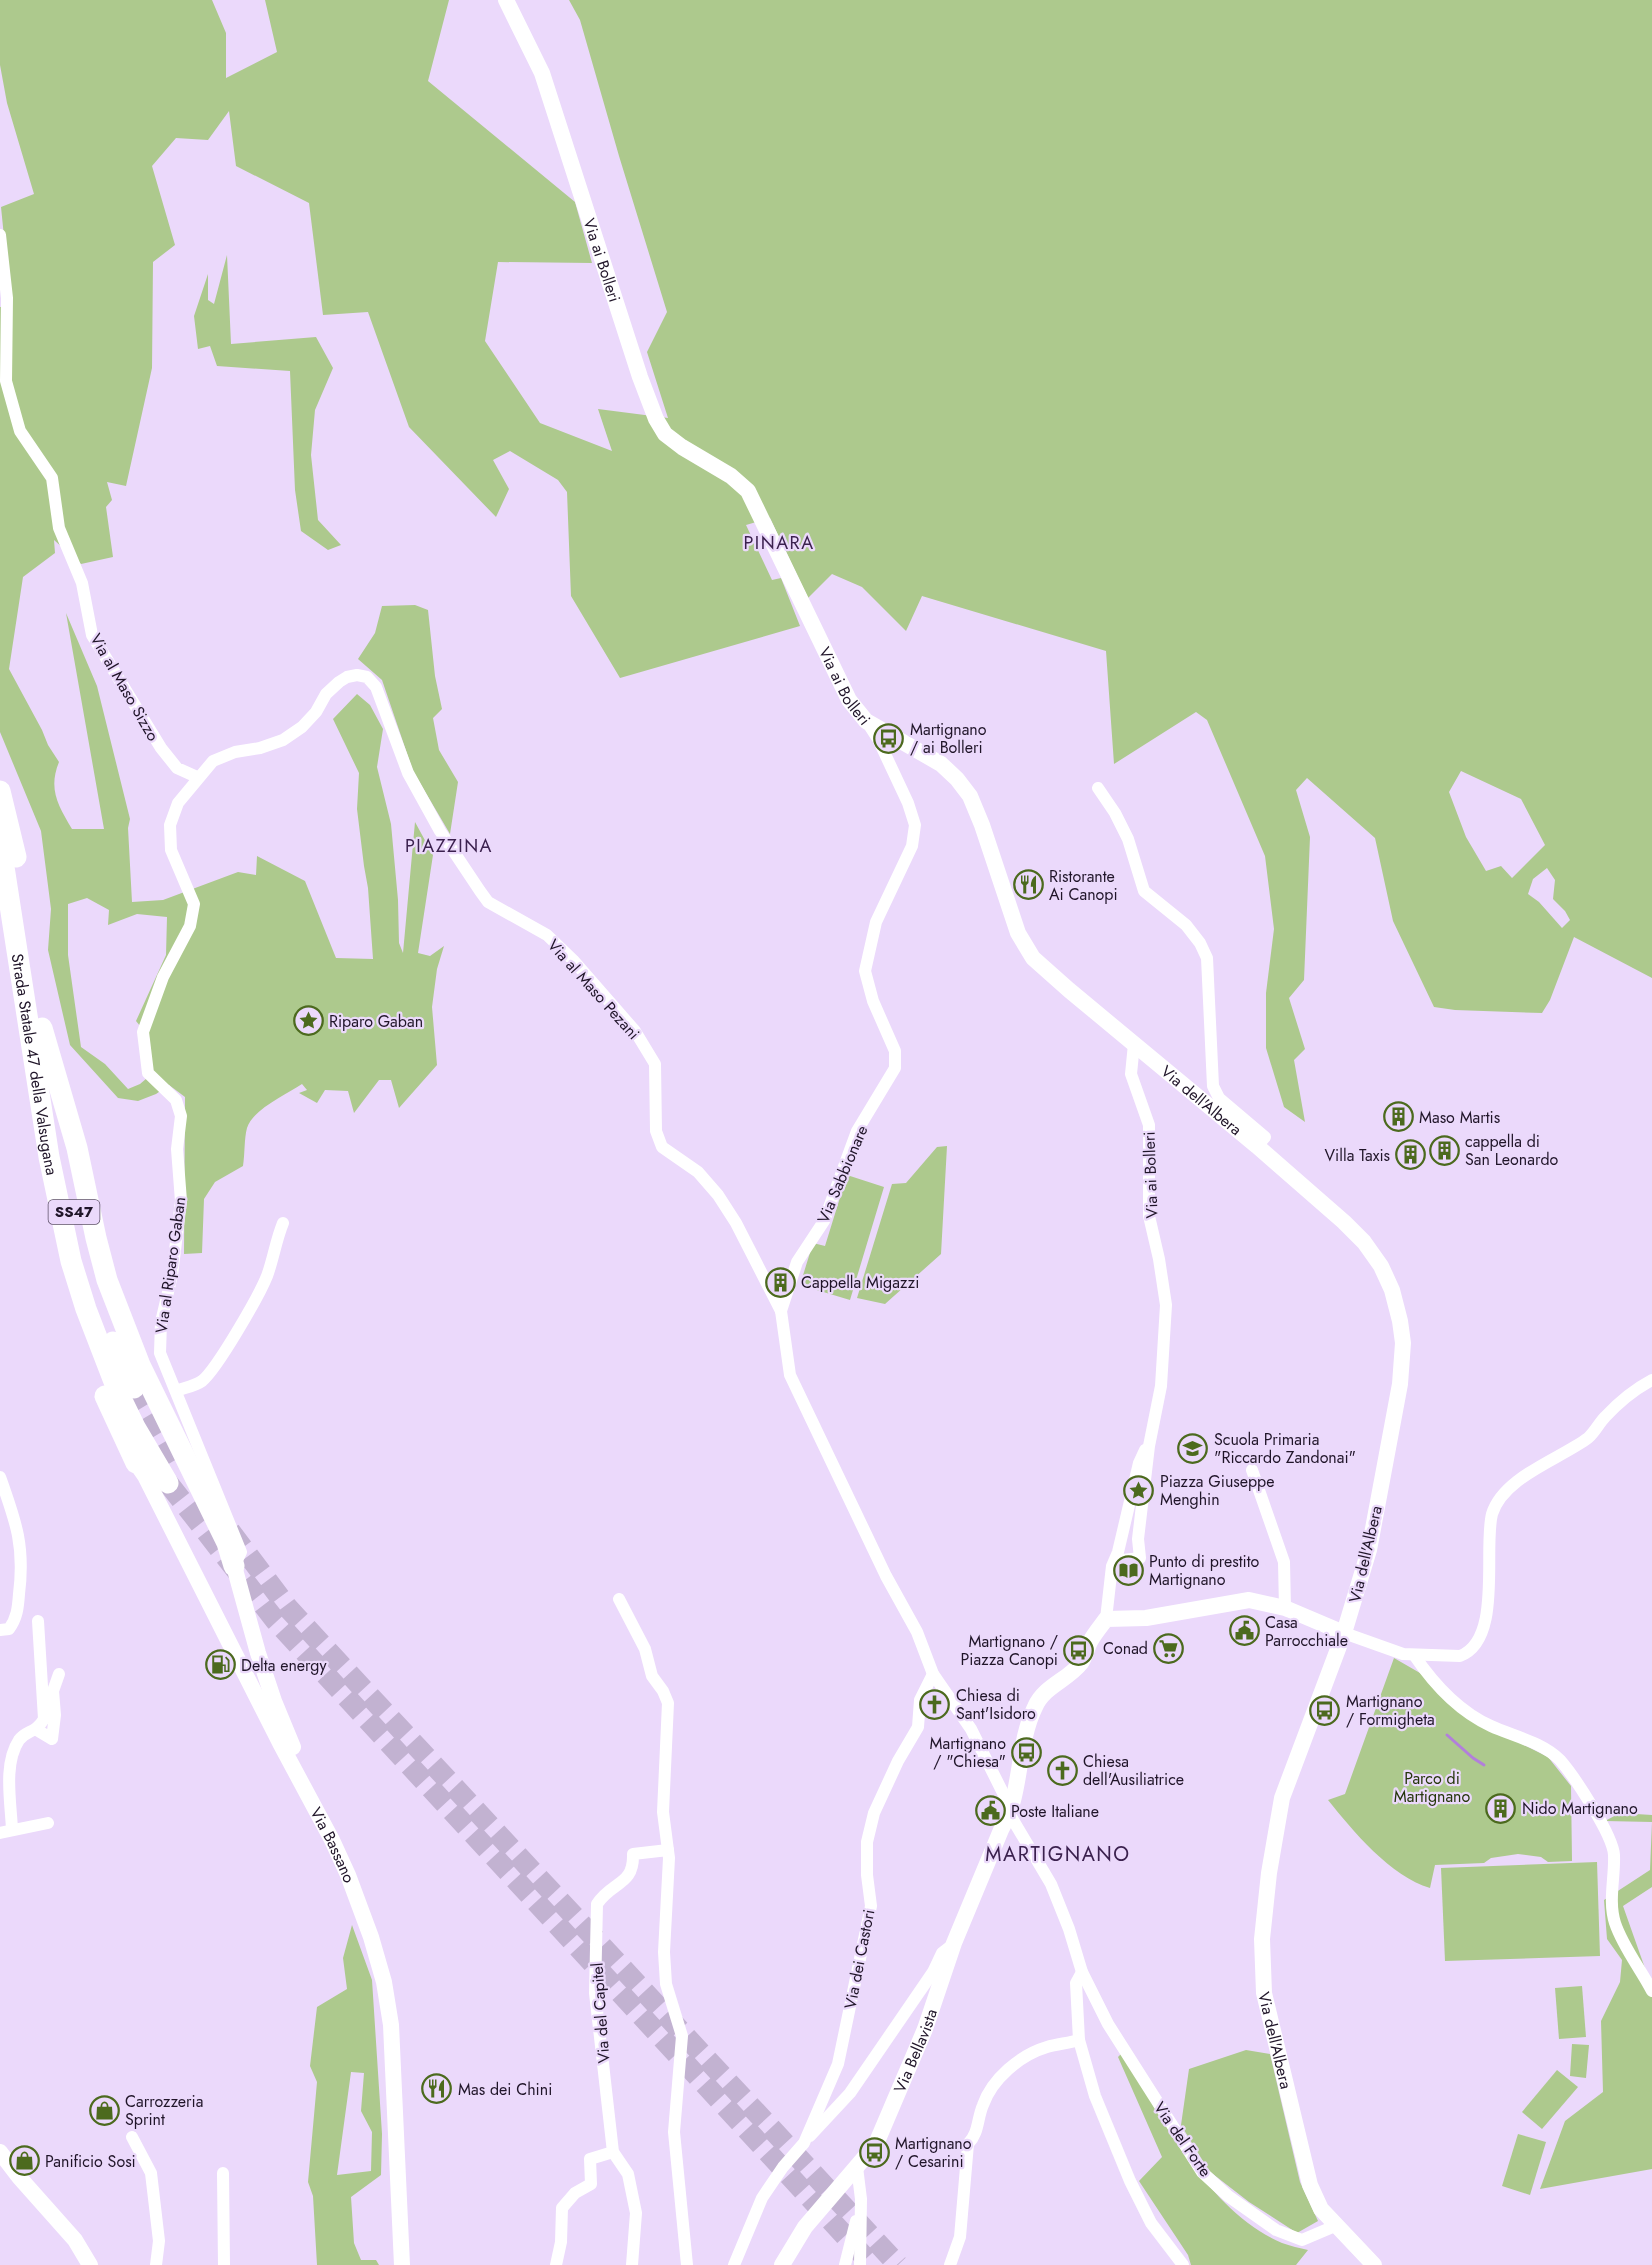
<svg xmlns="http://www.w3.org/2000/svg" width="1652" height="2265" font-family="Jost,sans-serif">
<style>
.green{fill:#adc98d;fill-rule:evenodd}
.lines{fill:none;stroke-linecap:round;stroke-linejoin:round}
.stream{stroke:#b27fdb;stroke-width:3}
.highway-tunnel{stroke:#c2b2d1;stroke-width:21;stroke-dasharray:21 10;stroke-linecap:butt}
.street{stroke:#fff;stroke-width:12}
.secondary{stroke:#fff;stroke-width:16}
.highway{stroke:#fff;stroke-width:21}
.labels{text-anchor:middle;stroke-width:4.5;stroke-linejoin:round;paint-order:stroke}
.shield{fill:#ebd9fb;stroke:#5d5068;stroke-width:1.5}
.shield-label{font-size:15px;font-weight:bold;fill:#201529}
.street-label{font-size:16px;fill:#201529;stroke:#ebd9fb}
.poi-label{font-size:16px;fill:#201529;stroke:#ebd9fb;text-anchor:start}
.park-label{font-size:16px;fill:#25360b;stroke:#ebd9fb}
.neighbourhood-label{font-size:18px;letter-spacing:1.5px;fill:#3b214e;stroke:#ebd9fb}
.quarter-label{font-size:20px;letter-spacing:1.5px;fill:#3b214e;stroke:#ebd9fb}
</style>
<rect width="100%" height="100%" fill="#ebd9fb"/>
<g class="green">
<path d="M0 0H212L226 33V78L277 52 265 0H449L428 81 575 202 592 263 498 262 485 341 540 423 612 451 598 409 668 418 647 352 667 312 619 156 580 20 569 0H1652V978L1574 937 1550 1000 1542 1013 1455 1010 1434 1007 1393 921 1375 838 1307 778 1296 790 1310 837 1304 980 1289 998 1305 1049 1294 1060 1305 1122 1284 1107 1266 1048V993L1274 929 1265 856 1207 720 1196 712 1114 764 1106 651 922 596 906 631 862 587 832 574 808 598 770 518 746 525 772 580 781 578 800 626 620 678 571 596 567 492 558 480 510 451 493 460 509 489 496 517 409 427 368 312 323 315 309 203 236 166 229 111 208 140 176 138 152 166 175 245 153 262 152 368 126 486 107 482 112 500 106 507 113 557 81 564 54 540 55 553 23 577 9 669 42 730 48 745 59 762C48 789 58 805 72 829H104L66 613 97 686 130 819 128 828 132 902 163 900 238 872 256 875 257 856 305 881 336 958 373 959 368 888 364 866 357 809 359 773 333 719 357 694 370 705 383 729 377 767 391 824 398 900 399 943 403 953 415 822 433 855 418 953 430 956 444 946 437 969 432 1007 437 1065 399 1108 391 1080H379L354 1113 348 1091 325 1090 317 1103 299 1093 307 1090 302 1084C286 1095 253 1109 247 1128 244 1139 245 1154 243 1166L215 1182 204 1199 202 1253 184 1254 185 1097 169 1085 156 1094 138 1101 118 1098 70 1045 48 950 51 909 41 831 0 732V307L11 306 1 207 34 194 7 103 0 65ZM1461 771 1521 799 1545 845 1512 878 1501 866 1486 871 1466 837 1449 792ZM1547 868 1555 880 1553 899 1565 911 1570 920 1562 928 1539 902 1528 894 1533 879ZM87 898 109 910 108 925 137 914 167 917 166 955 136 1021 149 1037 153 1073 140 1084 128 1089 105 1064 81 1047 68 955V904Z"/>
<polygon points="227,255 231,344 316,337 333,368 315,410 311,455 318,520 341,545 328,550 301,531 295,490 290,371 217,366 210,346 198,349 194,316 208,274 208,300 214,304"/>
<polygon points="415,605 428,610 435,676 442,709 433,718 439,750 458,782 450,834 413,771 382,680 358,659 375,633 382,606"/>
<polygon points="947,1146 941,1254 885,1304 857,1298 892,1184 906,1183 937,1147"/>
<polygon points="847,1175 884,1187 850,1300 800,1285 813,1243 825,1246"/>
<path d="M1394 1658 1420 1673 1522 1744 1548 1757 1571 1786 1572 1861 1548 1862 1541 1857 1518 1854 1491 1858 1484 1863 1435 1865 1430 1888C1391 1877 1352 1830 1328 1800L1345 1794Z"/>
<polygon points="1620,1813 1652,1815 1652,1887 1623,1906 1652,1988 1652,2169 1540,2189 1565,2121 1603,2092 1601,2021 1620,1982 1622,1960 1607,1939 1604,1900 1650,1870 1652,1822 1605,1821"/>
<polygon points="1597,1862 1600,1956 1445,1961 1441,1868"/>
<path d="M352 1925 372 1980 382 2134 381 2175 351 2197 354 2243 361 2260H376L379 2265H317L313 2196 308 2182 317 2082 310 2066 317 2007 347 1989 343 1958ZM351 2072 364 2073 361 2111 372 2132 371 2171 337 2175Z"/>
<polygon points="1582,1986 1586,2037 1559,2039 1555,1988"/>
<polygon points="1572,2044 1589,2045 1586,2078 1570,2076"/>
<polygon points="1246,2050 1270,2054 1300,2182 1318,2221 1297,2233 1249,2202 1209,2171 1181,2125 1189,2069"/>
<path d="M1122 2053C1162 2118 1209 2212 1282 2243 1290 2246 1300 2248 1308 2250L1296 2265H1191L1188 2255 1139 2181 1162 2157 1118 2057Z"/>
<polygon points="1557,2070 1578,2087 1542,2129 1522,2112"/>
<polygon points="1518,2134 1546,2142 1530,2195 1502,2186"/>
</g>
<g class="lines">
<polyline class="stream" points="1447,1735 1473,1758 1484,1765"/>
<g class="highway-tunnel">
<polyline points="134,1388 179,1463"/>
<polyline points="168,1483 275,1620 872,2265"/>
<polyline points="230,1531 288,1608 898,2265"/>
</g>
<g class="street">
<polyline points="0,235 7,298 6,381 20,431 52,478 59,528 82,583 92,635 161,748 177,768 197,777"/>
<polyline points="869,725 878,739 908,803 915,825 912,846 876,922 865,971 873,1001 895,1051 895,1068 857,1131 824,1221 797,1262 781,1311 790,1375 886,1576 917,1632 933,1674 971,1729 1006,1799 1010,1815 1051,1884 1069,1929 1082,1972 1108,2024 1202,2172 1228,2196 1276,2230 1302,2240 1335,2226"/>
<polyline points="1098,788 1115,813 1128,839 1144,891 1186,925 1200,943 1207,958 1213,1086 1219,1098 1265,1137 1257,1146"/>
<path d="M176 1391C184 1388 195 1386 202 1381 217 1369 259 1296 267 1276 273 1260 276 1240 283 1223"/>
<polyline points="1252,1470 1284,1562 1285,1608"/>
<path d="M0 1477C16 1522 25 1546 19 1594 18 1608 17 1618 9 1629L0 1630"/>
<polyline points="1115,1561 1140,1558 1138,1539 1149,1446 1161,1386 1166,1305 1159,1259 1149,1216 1149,1125 1131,1074 1134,1044"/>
<polyline points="234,1566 241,1552 160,1353 161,1322 172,1275 181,1201 177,1149 181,1116 176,1100 148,1073 143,1032 163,977 190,926 194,904 171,850 170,825 178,803 213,761 235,752 260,748 283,740 302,727 316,712 326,694 339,682 347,677 357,675 367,677 376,687 408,773 440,831 480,891 488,902 547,935 573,960 635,1031 655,1064 656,1131 662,1147 698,1172 718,1195 736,1223 781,1311"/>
<polyline points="619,1599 645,1649 652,1676 663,1691 668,1703 663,1812 669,1858 664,1952 666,1984 682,2036 674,2132 687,2265"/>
<polyline points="1106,1619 1112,1566 1118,1552 1139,1463 1145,1450"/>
<path d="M1344 1633 1403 1654 1460 1656C1503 1640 1483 1549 1492 1514 1503 1477 1560 1459 1588 1438 1595 1432 1599 1423 1605 1417 1619 1402 1635 1389 1652 1380"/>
<path d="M1414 1655C1433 1683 1460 1712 1491 1726 1513 1736 1542 1742 1560 1760 1574 1776 1613 1835 1614 1855 1615 1877 1608 1901 1615 1923 1623 1947 1640 1968 1652 1991"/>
<polyline points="37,1730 52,1739 55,1715 53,1691 59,1674"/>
<path d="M12 1830C11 1803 3 1764 19 1740 26 1730 35 1734 44 1719L38 1621"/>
<polyline points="0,1833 48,1823"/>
<polyline points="1082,1972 1076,1983 1079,2040 1095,2096 1130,2181 1151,2223 1183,2265"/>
<polyline points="810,2136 850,2093 933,1972 942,1953 951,1946"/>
<polyline points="132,2137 151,2173 159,2241 156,2265"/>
<polyline points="857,2167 861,2199 860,2265"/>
<polyline points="223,2173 224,2265"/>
<polyline points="556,2265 561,2242 562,2208 575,2193 591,2184 590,2159 613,2152"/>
<path d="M632 2265 636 2213 628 2174 613 2152 595 1993 597 1904C612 1881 634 1886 633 1854L668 1850"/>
<polyline points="734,2265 762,2198 783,2167 804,2143 838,2064 871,1906 867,1875 867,1842 874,1813 898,1761 918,1727 920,1700 933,1674"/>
<polyline points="845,2265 856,2221"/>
<path d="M950 2265 960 2237 968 2144C979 2133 977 2119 983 2105 992 2079 1020 2055 1047 2047 1057 2044 1069 2043 1079 2040"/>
</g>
<g class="secondary">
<path id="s1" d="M506 0 542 73 640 377 656 419 665 434 682 447 731 476 748 491 849 700 866 721 941 764 957 779 970 796 982 825 1018 933 1033 958 1069 990 1257 1146 1344 1222 1364 1242 1381 1266 1392 1290 1400 1321 1403 1343 1400 1384 1369 1550 1344 1633 1282 1798 1269 1873 1262 1939 1264 1993 1310 2185 1321 2209 1374 2265"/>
<path id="s2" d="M136 1463 145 1476 280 1743 332 1840 348 1875 371 1937 384 1982 391 2025 402 2265"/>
<polyline points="234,1566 258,1653 274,1701 293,1747"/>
<polyline points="0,2152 19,2177 75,2240 90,2265"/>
<path id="s3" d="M782 2265 805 2227 876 2144 925 2029 954 1943 1001 1830C1023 1793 1016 1746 1035 1707 1044 1686 1068 1680 1081 1663 1085 1657 1087 1648 1090 1642 1094 1634 1101 1626 1106 1619L1146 1618 1249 1600 1285 1608 1344 1633"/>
</g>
<g class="highway">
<polyline points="0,791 16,857"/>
<path id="s4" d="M0 841 49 1157 71 1261 86 1309 118 1392 135 1427 168 1483"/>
<polyline points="42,1028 77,1148 96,1238 107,1280 140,1365 227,1543 234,1566"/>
<polyline points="113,1342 134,1388"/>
<polyline points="105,1396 136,1463"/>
</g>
</g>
<defs>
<symbol id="bus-ring" viewBox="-11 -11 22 22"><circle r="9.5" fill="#ebd9fb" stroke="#4c6a1e" stroke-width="1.5"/><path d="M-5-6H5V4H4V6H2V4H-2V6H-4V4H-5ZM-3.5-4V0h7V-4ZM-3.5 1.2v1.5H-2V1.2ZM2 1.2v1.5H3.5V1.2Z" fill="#4c6a1e"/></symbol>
<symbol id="restaurant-ring" viewBox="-11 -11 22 22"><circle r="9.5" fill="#ebd9fb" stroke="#4c6a1e" stroke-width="1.5"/><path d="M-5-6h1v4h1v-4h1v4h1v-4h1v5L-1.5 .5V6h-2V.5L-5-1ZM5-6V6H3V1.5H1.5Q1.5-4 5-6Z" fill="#4c6a1e"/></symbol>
<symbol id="sight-ring" viewBox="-11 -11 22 22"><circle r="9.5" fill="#ebd9fb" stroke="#4c6a1e" stroke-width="1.5"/><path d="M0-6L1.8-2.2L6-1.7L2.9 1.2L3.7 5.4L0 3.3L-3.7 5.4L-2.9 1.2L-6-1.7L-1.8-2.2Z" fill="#4c6a1e"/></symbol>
<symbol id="building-ring" viewBox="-11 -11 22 22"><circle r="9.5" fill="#ebd9fb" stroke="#4c6a1e" stroke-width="1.5"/><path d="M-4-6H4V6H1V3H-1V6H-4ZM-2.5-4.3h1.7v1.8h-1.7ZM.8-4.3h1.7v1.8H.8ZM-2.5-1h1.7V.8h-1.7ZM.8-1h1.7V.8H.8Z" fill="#4c6a1e"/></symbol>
<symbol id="school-ring" viewBox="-11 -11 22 22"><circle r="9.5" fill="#ebd9fb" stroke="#4c6a1e" stroke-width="1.5"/><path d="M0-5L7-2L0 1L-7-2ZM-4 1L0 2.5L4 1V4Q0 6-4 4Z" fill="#4c6a1e"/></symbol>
<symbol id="library-ring" viewBox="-11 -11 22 22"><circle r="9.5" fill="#ebd9fb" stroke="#4c6a1e" stroke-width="1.5"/><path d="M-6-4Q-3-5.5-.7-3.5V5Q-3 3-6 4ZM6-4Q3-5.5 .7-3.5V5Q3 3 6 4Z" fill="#4c6a1e"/></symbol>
<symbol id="civic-ring" viewBox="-11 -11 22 22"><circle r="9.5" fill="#ebd9fb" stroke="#4c6a1e" stroke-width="1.5"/><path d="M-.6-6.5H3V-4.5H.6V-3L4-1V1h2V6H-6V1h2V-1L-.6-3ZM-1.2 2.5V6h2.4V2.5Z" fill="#4c6a1e"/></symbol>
<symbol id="supermarket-ring" viewBox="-11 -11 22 22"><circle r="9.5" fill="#ebd9fb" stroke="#4c6a1e" stroke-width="1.5"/><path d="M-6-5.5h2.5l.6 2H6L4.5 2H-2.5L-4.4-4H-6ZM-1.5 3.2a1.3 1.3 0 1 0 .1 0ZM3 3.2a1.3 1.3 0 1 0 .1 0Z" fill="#4c6a1e"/></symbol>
<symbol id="fuel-ring" viewBox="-11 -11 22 22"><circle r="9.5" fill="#ebd9fb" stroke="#4c6a1e" stroke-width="1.5"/><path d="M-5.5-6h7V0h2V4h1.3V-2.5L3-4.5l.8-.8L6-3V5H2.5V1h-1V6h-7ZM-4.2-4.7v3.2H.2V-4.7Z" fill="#4c6a1e"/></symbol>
<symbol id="church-ring" viewBox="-11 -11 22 22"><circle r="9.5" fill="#ebd9fb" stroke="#4c6a1e" stroke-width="1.5"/><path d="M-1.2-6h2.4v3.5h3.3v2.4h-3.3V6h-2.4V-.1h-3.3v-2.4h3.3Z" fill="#4c6a1e"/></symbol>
<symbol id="shop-ring" viewBox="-11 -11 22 22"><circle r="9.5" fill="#ebd9fb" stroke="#4c6a1e" stroke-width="1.5"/><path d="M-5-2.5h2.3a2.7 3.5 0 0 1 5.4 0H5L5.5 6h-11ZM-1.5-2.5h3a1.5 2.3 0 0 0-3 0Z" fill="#4c6a1e"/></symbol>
</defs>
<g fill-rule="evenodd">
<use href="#bus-ring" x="872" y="722" width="33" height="33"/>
<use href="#restaurant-ring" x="1012" y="868" width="33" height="33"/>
<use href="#sight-ring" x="292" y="1004" width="33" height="33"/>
<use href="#building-ring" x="1382" y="1100" width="33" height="33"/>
<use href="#building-ring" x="1428" y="1134" width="33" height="33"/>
<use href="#building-ring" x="1394" y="1138" width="33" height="33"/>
<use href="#building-ring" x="764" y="1266" width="33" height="33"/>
<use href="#school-ring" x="1176" y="1432" width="33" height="33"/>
<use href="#sight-ring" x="1122" y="1474" width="33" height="33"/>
<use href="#library-ring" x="1112" y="1554" width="33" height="33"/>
<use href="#civic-ring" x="1228" y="1614" width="33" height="33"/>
<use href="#supermarket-ring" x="1152" y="1632" width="33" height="33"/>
<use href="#bus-ring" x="1062" y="1634" width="33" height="33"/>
<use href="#fuel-ring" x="204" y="1648" width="33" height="33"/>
<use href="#church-ring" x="918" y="1688" width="33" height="33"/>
<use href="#bus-ring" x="1308" y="1694" width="33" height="33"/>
<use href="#bus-ring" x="1010" y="1736" width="33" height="33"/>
<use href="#church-ring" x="1046" y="1754" width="33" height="33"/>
<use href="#building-ring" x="1484" y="1792" width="33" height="33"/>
<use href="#civic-ring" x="974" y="1794" width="33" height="33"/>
<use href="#restaurant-ring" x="420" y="2072" width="33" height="33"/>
<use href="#shop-ring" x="88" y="2094" width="33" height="33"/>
<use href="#bus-ring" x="858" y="2136" width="33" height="33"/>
<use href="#shop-ring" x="8" y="2144" width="33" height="33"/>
</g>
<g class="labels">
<rect class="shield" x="48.5" y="1200" width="51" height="24" rx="4.5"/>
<g class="shield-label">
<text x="74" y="1217">SS47</text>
</g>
<g class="street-label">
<text dy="6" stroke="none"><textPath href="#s1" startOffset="278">Via ai Bolleri</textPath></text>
<text dy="6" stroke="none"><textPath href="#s1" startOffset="782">Via ai Bolleri</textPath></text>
<text transform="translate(125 687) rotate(60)" y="6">Via al Maso Sizzo</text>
<text transform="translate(594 989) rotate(48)" y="6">Via al Maso Pezani</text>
<text dy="6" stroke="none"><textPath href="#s4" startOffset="226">Strada Statale 47 della Valsugana</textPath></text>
<text dy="6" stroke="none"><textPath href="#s1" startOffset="1348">Via dell'Albera</textPath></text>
<text transform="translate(842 1174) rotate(-67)" y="6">Via Sabbionare</text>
<text transform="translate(1150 1175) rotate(-92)" y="6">Via ai Bolleri</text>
<text transform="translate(170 1265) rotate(-82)" y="6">Via al Riparo Gaban</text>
<text transform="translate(1365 1554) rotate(-77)" y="6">Via dell'Albera</text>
<text dy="6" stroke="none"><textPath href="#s2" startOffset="430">Via Bassano</textPath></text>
<text transform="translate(859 1959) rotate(-79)" y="6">Via dei Castori</text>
<text transform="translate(600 2013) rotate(-94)" y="6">Via del Capitel</text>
<text dy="6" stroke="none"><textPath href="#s1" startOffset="2392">Via dell'Albera</textPath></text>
<text dy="6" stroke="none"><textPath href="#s3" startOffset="255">Via Bellavista</textPath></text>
<text transform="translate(1183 2139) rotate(55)" y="6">Via del Forte</text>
</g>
<g class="poi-label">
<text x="910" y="735">Martignano<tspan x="910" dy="18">/ ai Bolleri</tspan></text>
<text x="1049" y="882">Ristorante<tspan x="1049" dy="18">Ai Canopi</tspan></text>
<text x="329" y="1027">Riparo Gaban</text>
<text x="1419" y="1123">Maso Martis</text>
<text x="1465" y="1147">cappella di<tspan x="1465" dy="18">San Leonardo</tspan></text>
<text x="1390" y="1161" text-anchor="end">Villa Taxis</text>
<text x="801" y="1288">Cappella Migazzi</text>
<text x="1214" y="1445">Scuola Primaria<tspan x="1214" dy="18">"Riccardo Zandonai"</tspan></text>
<text x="1160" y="1487">Piazza Giuseppe<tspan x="1160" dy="18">Menghin</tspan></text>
<text x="1149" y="1567">Punto di prestito<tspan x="1149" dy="18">Martignano</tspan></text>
<text x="1265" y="1628">Casa<tspan x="1265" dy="18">Parrocchiale</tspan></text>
<text x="1058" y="1647" text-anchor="end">Martignano /<tspan x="1058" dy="18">Piazza Canopi</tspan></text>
<text x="1148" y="1654" text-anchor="end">Conad</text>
<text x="241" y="1671">Delta energy</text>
<text x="956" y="1701">Chiesa di<tspan x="956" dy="18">Sant'Isidoro</tspan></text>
<text x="1346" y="1707">Martignano<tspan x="1346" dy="18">/ Formigheta</tspan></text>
<text x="1006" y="1749" text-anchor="end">Martignano<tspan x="1006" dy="18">/ "Chiesa"</tspan></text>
<text x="1083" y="1767">Chiesa<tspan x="1083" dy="18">dell'Ausiliatrice</tspan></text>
<text x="1522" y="1814">Nido Martignano</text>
<text x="1011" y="1817">Poste Italiane</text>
<text x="458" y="2095">Mas dei Chini</text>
<text x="125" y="2107">Carrozzeria<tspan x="125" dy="18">Sprint</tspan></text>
<text x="895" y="2149">Martignano<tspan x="895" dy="18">/ Cesarini</tspan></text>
<text x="45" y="2167">Panificio Sosi</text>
</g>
<g class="park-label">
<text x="1432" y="1784">Parco di<tspan x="1432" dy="18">Martignano</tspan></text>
</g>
<g class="neighbourhood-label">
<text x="779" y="549">PINARA</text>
<text x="449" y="852">PIAZZINA</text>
</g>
<g class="quarter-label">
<text x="1058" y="1861">MARTIGNANO</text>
</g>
</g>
</svg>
